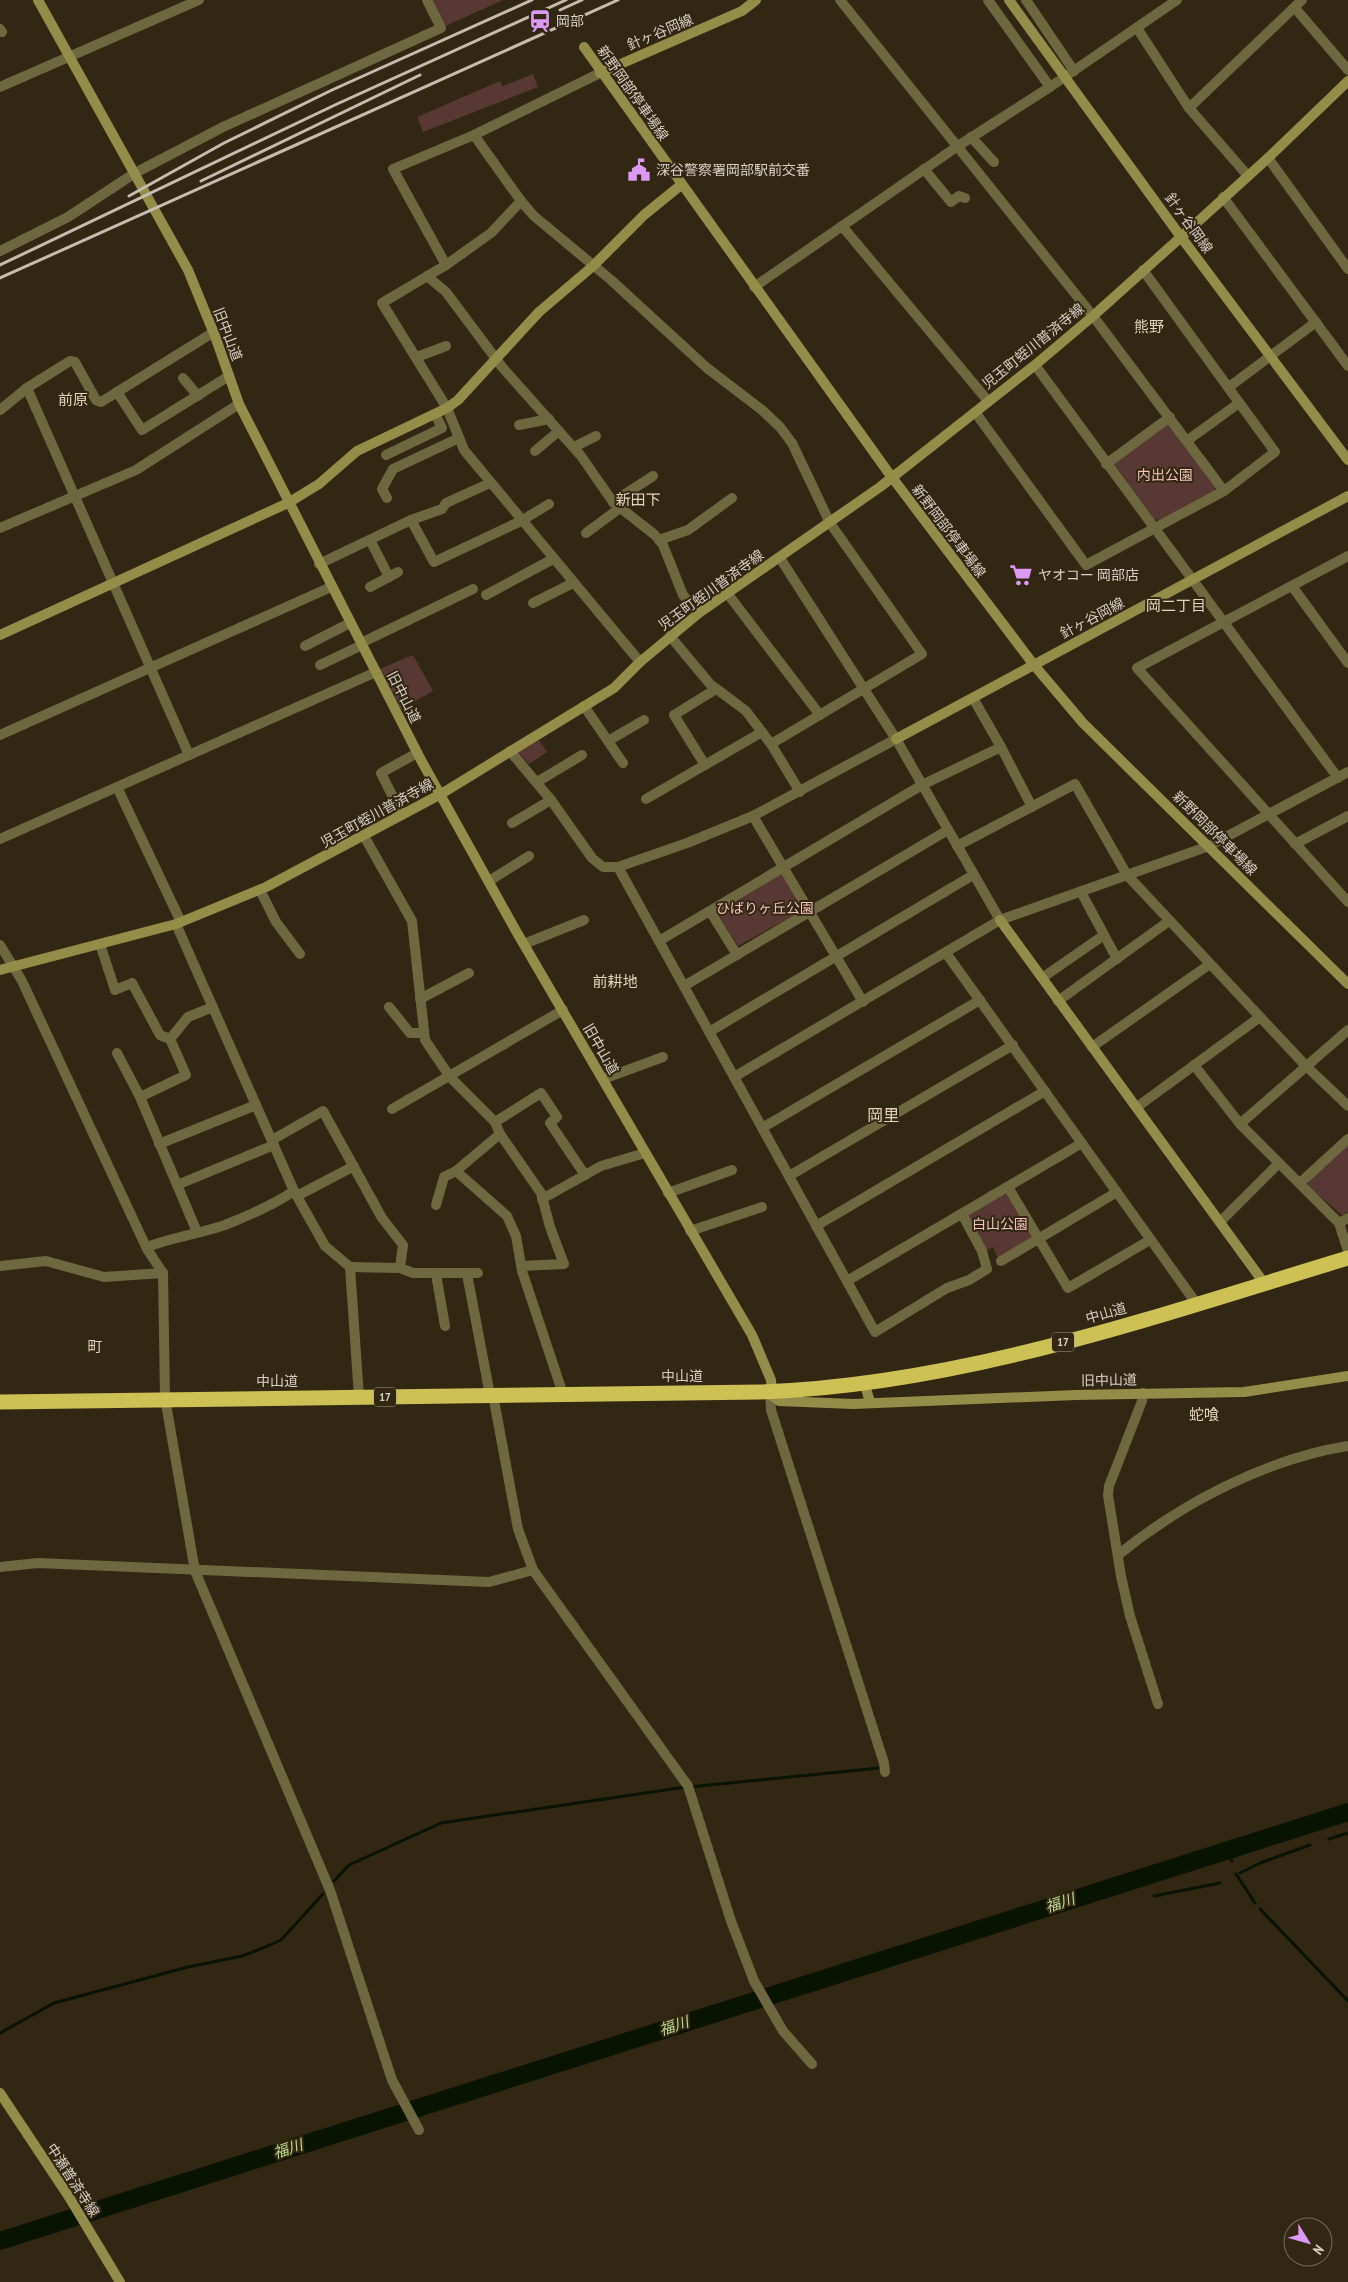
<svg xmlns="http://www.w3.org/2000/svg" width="1348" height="2282" font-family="'PT Sans Narrow','Noto Sans JP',sans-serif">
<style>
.green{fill:#583833}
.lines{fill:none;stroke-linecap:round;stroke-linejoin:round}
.stream{stroke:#081300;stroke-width:3}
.river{stroke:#081300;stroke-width:18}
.street{stroke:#6d6840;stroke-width:10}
.secondary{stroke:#948c49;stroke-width:10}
.highway{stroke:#cdc054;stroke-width:15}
.rail{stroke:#c5bcaf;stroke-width:3}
.labels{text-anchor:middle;stroke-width:4;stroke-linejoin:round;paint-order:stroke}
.shield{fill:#322713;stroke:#a69d8f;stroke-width:1}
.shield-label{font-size:12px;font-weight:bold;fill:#d8d0c4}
.poi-label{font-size:14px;fill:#d8d0c4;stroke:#322713;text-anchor:start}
.street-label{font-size:14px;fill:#d8d0c4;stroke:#322713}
.park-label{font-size:14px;fill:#f6c3ba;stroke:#322713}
.neighbourhood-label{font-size:15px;fill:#e2d3bb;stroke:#322713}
.water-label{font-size:15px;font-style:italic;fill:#bcdb93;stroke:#322713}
.quarter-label{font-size:16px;fill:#e2d3bb;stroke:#322713}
</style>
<rect width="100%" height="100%" fill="#322713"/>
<g class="green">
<polygon points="427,0 503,0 441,28"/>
<polygon points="533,74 538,87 423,132 417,117 500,81 503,86"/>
<polygon points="1169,423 1215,486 1215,491 1160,520 1154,519 1113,462"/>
<polygon points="413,655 433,691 401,709 380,669"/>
<polygon points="539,740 547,752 529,764 518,752"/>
<polygon points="782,873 803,910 738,946 717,912"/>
<polygon points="1348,1145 1348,1212 1342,1215 1308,1186 1309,1180"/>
<polygon points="1007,1193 1034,1237 998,1258 993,1247 987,1250 968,1215"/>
</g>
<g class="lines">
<g class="stream">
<polyline points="1329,1839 1348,1833"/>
<polyline points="1225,1851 1232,1861"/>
<polyline points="1240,1873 1260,1863 1310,1845"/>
<polyline points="1236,1874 1255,1903"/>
<polyline points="334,1881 349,1865 441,1823 679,1788 879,1768"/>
<polyline points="1154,1896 1220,1883"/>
<polyline points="1260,1909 1348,2001"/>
<polyline points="0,2033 54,2003 188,1967 242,1956 270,1945 281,1940 323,1894"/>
</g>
<polyline class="river" points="0,2241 1348,1812"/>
<g class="street">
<polyline points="840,0 1093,316 1224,491"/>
<polyline points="988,0 1050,87 1177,0"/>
<polyline points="1026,0 1074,71"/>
<polyline points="1295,8 1348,70"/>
<polyline points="1137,28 1189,108 1248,176"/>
<polyline points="0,29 2,32"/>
<polyline points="0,87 199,0"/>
<polyline points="1189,108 1302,0"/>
<polyline points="474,135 521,201 534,216 611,280 707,368 762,410 780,427 792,443 830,523 922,654 771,744"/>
<polyline points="971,137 994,162"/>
<polyline points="1268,158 1348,269"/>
<polyline points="924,169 951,202 959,196 965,198"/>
<polyline points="1223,197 1348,366"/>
<polyline points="521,201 491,233 446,265 382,303 447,408 464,450 640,662"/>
<polyline points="842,226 988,401"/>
<polyline points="0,251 68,217 135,173 223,127 441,28 427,0"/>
<polyline points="446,265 393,169 474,135 600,73"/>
<polyline points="427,276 446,292 502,367 581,456 613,502 655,535 663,545 683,595 699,613"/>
<polyline points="754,287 958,146 1050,87"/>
<polyline points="417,357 446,346"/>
<polyline points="1035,365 1338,778"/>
<polyline points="183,378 198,396"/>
<polyline points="1229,387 1316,322"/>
<polyline points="27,388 189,755"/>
<polyline points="117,392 142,430 229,376"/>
<polyline points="0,410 27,388 70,361 75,362 96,400 101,402 214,332"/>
<polyline points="975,412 1086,565 1224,491 1275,452 1143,270"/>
<polyline points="519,425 549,419"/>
<polyline points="1188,440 1239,403"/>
<polyline points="574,447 596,436"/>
<polyline points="535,451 559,431"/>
<polyline points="386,455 442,428 435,414"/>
<polyline points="1106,464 1170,417"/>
<polyline points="387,498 382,489 393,469 459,438"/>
<polyline points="613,502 653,476"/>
<polyline points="411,520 442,509 446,503 490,483"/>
<polyline points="0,528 136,470 239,404"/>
<polyline points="586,533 620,508"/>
<polyline points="370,540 389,577"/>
<polyline points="659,540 688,530 732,498"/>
<polyline points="1348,556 1137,668 1348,902"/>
<polyline points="780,558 896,739 1000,920"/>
<polyline points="319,564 411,520 434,562 521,521 549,504"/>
<polyline points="1292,586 1348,663"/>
<polyline points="370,587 398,572"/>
<polyline points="727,593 820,715"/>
<polyline points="486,595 553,559"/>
<polyline points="533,603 573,583"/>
<polyline points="670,636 710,684 746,711 771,744 800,792"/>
<polyline points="361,643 473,589"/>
<polyline points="305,646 350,623"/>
<polyline points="320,665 362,645"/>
<polyline points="973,698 1001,747"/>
<polyline points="584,706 623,763"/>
<polyline points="0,735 331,587"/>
<polyline points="608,741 644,720"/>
<polyline points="510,751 551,800 592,858 603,867 618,867 687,843 753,816 896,739"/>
<polyline points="705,765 674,715 716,689"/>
<polyline points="537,782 582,755"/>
<polyline points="117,787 181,922"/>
<polyline points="646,799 762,732"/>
<polyline points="402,815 381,773 417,753"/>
<polyline points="753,816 863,1002"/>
<polyline points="512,823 551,800"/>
<polyline points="364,836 412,921 425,1040 450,1077 495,1122 500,1134"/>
<polyline points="0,839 376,672"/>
<polyline points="1295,844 1348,816"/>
<polyline points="957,846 1075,784 1127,875 1306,1066 1348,1106"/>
<polyline points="618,867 875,1332 947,1288 969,1280 987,1269 982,1251 962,1214"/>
<polyline points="489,881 529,856"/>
<polyline points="260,890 276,922 300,954"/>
<polyline points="1081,892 1117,959"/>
<polyline points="710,911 737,955"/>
<polyline points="176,924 294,1191 325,1246 350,1267 359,1397"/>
<polyline points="659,941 922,785 1001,747 1032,807"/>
<polyline points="100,944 115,990 132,983 160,1035 170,1039 186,1075 140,1097"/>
<polyline points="524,944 584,920"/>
<polyline points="0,945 22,981 126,1204 147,1249 163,1273 165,1398 195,1571 330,1890 392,2080 419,2130"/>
<polyline points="946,953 1196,1303"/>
<polyline points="1042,978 1104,935"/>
<polyline points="684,986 948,830"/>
<polyline points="420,999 469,973"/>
<polyline points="1058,1001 1169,921"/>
<polyline points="389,1007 410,1033 424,1033"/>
<polyline points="709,1032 973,875"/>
<polyline points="170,1039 188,1017 213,1007"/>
<polyline points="1092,1047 1210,964"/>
<polyline points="117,1053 140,1097 197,1232"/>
<polyline points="1194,1065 1240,1124 1339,1223 1348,1251"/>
<polyline points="734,1077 1000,920 1209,846 1348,772"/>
<polyline points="603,1079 663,1057"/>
<polyline points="1137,1107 1260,1017"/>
<polyline points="392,1109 563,1010"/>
<polyline points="495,1122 541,1093 557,1117 550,1123 585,1175"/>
<polyline points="1240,1124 1348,1030"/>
<polyline points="762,1128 980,1000"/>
<polyline points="272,1140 323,1111 382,1218 403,1245 400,1268 350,1267"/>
<polyline points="159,1144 256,1105"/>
<polyline points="789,1176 1013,1045"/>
<polyline points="1300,1183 1348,1139"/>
<polyline points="177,1185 274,1145"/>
<polyline points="1008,1187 1068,1288 1150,1240"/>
<polyline points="668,1193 732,1170"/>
<polyline points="297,1196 354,1166"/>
<polyline points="542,1199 601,1166 645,1153"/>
<polyline points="436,1205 444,1177 456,1171"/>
<polyline points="1220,1222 1279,1163"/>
<polyline points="1339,1223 1348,1218"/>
<polyline points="816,1226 1045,1091"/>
<polyline points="690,1231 762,1207"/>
<path d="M147 1247C172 1237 199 1234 225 1225 248 1216 273 1205 294 1191"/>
<polyline points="1001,1261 1117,1192"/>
<polyline points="0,1266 46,1261 104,1277 163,1273"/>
<polyline points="521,1266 564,1264 550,1227 541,1193 500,1134 456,1171 507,1216 516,1236 522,1271 563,1394"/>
<polyline points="400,1268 413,1273 478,1273"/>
<polyline points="436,1274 445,1326"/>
<polyline points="467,1274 490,1395"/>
<polyline points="847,1281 1082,1143"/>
<polyline points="770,1391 771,1410 884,1763 885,1772"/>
<polyline points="1143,1393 1142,1401 1109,1486 1108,1495 1121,1576 1130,1616 1158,1704"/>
<polyline points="493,1395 518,1529 533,1570 688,1786 731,1921 754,1981 783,2031 812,2064"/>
<path d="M1118 1555C1182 1503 1266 1459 1348 1446"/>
<polyline points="0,1567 38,1563 489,1582 533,1570"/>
</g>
<g class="secondary">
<polyline points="38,0 188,270 215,336 239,404 421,760 516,931 752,1335 771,1380 772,1396 779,1401 853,1404 1076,1395 1244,1392 1348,1376"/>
<polyline points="1009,0 1181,237 1348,460"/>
<polyline points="584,47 888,472 1034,665 1083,723 1348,984"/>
<polyline points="600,73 742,11 756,0"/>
<polyline points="0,635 288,503 319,484 357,451 447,408 458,400 539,312 593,266 644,215 681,185"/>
<polyline points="896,739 1348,496"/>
<polyline points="1000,920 1264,1283"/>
<polyline points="0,970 176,924 266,887 441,794 614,688 640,662 699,613 880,487 1035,365 1093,316 1181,237 1268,158 1348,81"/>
<polyline points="864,1382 870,1402"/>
<polyline points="0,2093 69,2197 120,2282"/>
</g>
<path class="highway" d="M0 1402 760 1392C962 1385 1156 1316 1348 1258"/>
<g class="rail">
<polyline points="560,10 582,0"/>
<polyline points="201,181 420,75"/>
<polyline points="129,196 224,143 332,90 532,0"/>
<polyline points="0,265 337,104 566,0"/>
<polyline points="0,278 618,0"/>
</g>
</g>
<defs>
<symbol id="station-bare" viewBox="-9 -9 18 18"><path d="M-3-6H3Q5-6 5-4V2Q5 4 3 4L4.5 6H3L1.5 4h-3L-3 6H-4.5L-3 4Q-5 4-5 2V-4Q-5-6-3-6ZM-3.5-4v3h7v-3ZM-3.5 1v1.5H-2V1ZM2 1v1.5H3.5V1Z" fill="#dc99f4" stroke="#322713" stroke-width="2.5" paint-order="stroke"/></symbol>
<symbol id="civic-bare" viewBox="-9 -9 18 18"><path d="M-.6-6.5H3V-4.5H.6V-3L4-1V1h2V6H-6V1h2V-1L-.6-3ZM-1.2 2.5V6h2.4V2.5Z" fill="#dc99f4" stroke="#322713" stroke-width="2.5" paint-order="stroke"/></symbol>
<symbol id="supermarket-bare" viewBox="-9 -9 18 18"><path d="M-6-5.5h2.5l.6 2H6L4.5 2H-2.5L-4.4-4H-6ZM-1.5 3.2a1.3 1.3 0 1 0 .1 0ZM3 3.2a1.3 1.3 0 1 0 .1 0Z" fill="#dc99f4" stroke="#322713" stroke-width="2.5" paint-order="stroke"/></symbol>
</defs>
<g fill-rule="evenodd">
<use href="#station-bare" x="524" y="5" width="32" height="32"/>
<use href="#civic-bare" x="623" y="154" width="32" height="32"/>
<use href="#supermarket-bare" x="1005" y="559" width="32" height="32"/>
</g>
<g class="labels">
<g class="shield">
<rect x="1052" y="1332.5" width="22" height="19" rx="4"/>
<rect x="374" y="1387.5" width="22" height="19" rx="4"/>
</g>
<g class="shield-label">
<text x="1063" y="1346">17</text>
<text x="385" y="1401">17</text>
</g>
<g class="poi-label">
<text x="556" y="26">岡部</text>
<text x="656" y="175">深谷警察署岡部駅前交番</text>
<text x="1038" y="580">ヤオコー 岡部店</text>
</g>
<g class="street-label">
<text transform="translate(660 32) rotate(-23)" y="5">針ヶ谷岡線</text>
<text transform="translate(633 93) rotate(55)" y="5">新野岡部停車場線</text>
<text transform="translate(1189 223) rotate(54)" y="5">針ヶ谷岡線</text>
<text transform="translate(228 334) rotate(69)" y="5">旧中山道</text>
<text transform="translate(1033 346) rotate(-39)" y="5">児玉町蛭川普済寺線</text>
<text transform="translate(949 531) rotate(53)" y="5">新野岡部停車場線</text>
<text transform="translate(711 590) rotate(-36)" y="5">児玉町蛭川普済寺線</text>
<text transform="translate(1092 618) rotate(-28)" y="5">針ヶ谷岡線</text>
<text transform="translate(404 697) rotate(63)" y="5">旧中山道</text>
<text transform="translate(377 813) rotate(-29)" y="5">児玉町蛭川普済寺線</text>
<text transform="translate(1215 833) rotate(45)" y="5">新野岡部停車場線</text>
<text transform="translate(601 1049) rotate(60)" y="5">旧中山道</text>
<text transform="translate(1106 1313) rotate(-16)" y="5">中山道</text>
<text x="682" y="1381">中山道</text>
<text transform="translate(1109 1380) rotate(-1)" y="5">旧中山道</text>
<text x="277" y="1386">中山道</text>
<text transform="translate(73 2180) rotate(57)" y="5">中瀬普済寺線</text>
</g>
<g class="park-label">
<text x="1165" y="480">内出公園</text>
<text x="765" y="913">ひばりヶ丘公園</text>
<text x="1000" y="1229">白山公園</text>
</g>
<g class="neighbourhood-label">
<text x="1149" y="332">熊野</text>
<text x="73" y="405">前原</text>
<text x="638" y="505">新田下</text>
<text x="1176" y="611">岡二丁目</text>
<text x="615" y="987">前耕地</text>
<text x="95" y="1352">町</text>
<text x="1204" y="1420">蛇喰</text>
</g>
<g class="water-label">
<text transform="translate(1060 1903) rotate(-18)" y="5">福川</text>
<text transform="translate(674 2026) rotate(-18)" y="5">福川</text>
<text transform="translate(288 2149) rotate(-18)" y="5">福川</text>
</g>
<g class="quarter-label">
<text x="883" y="1121">岡里</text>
</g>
</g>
<g transform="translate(1308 2242) rotate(127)"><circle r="24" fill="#322713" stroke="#746b5a"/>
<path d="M0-4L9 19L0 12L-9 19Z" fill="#dc99f4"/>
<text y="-8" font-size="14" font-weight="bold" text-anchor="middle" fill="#d8d0c4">N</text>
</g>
</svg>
